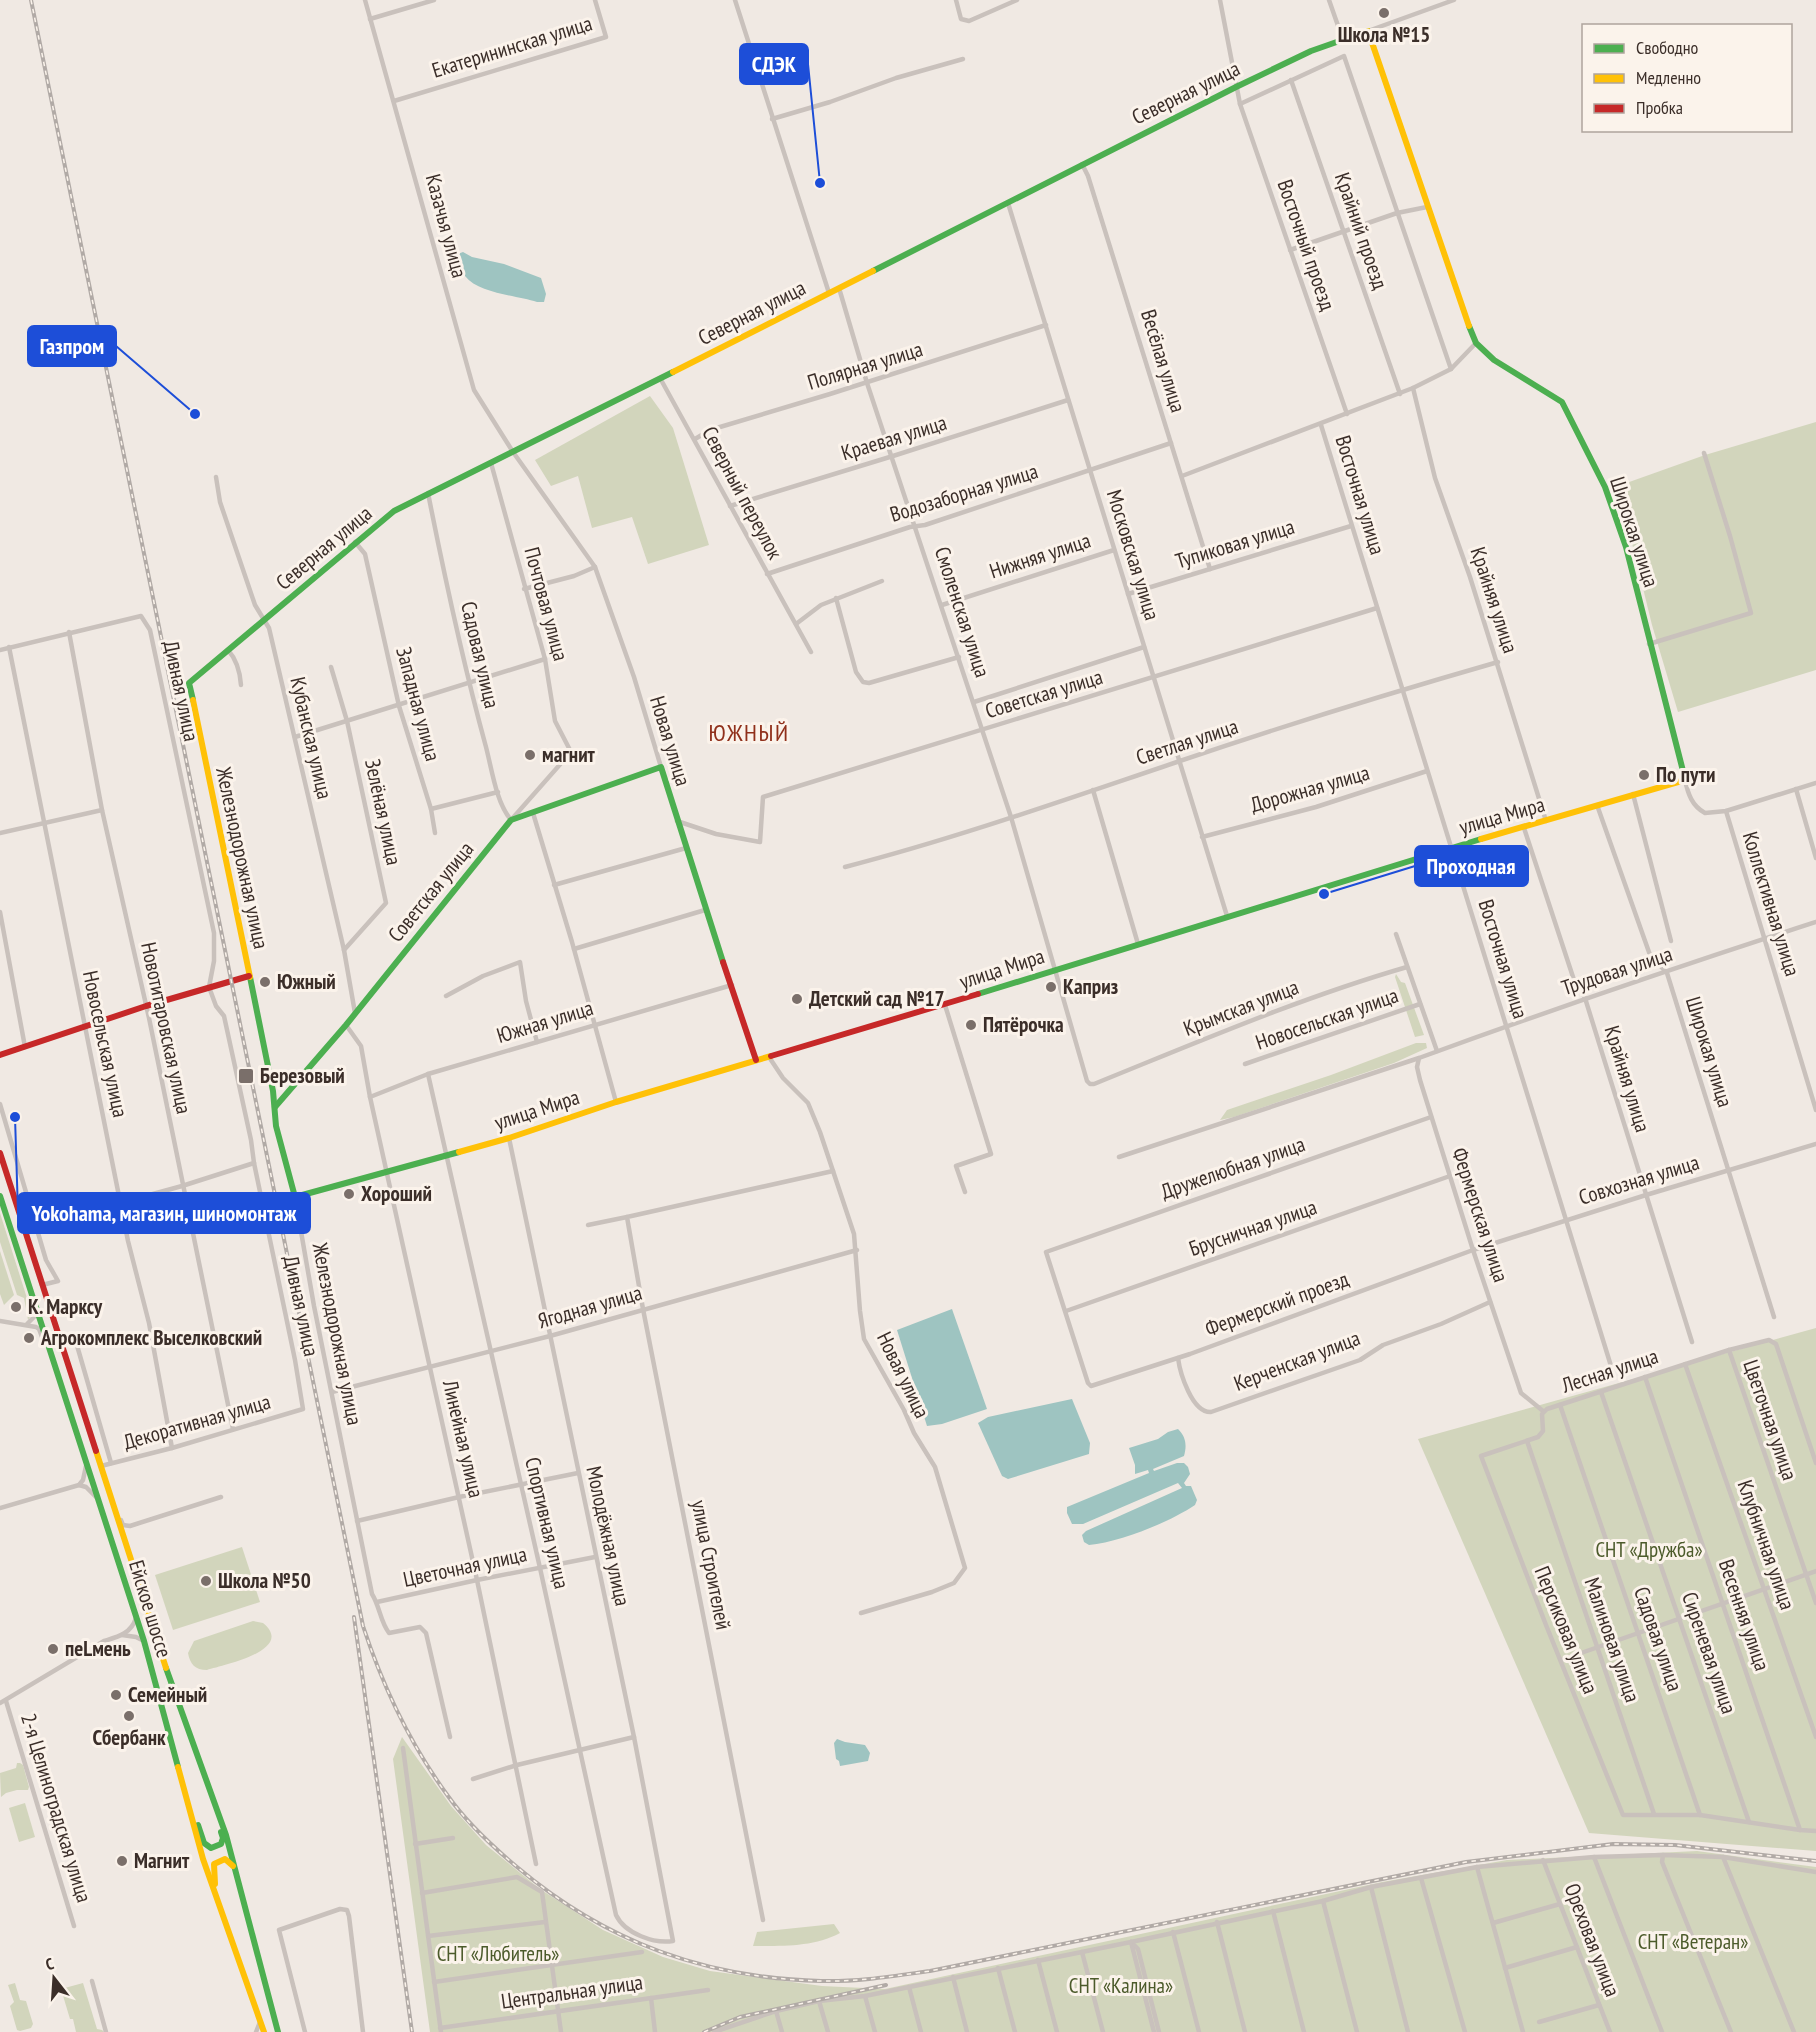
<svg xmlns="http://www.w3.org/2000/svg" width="1816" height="2032" font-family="'PT Sans Narrow',sans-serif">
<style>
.green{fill:#d2d5bc}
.water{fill:#9ec4c1}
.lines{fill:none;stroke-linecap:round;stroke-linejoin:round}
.street{stroke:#c9c1bc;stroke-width:4.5}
.fast{stroke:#4caf50;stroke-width:6}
.slow{stroke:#ffc107;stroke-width:6}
.jam{stroke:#c62828;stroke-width:6}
.rail-casing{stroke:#b1aaa6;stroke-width:4}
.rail{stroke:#fbf3eb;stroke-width:1.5;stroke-dasharray:4.5;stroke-linecap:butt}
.poi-dot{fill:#7a6f6a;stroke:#fbf3eb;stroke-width:2}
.labels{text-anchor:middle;stroke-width:6;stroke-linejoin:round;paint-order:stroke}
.poi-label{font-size:21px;font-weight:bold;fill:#3b2e29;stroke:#fbf3eb;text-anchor:start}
.street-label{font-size:21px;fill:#3b2e29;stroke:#fbf3eb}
.park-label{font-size:21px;fill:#4c5b2b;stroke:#fbf3eb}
.quarter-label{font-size:24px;letter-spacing:1.5px;fill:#90301b;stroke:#fbf3eb}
.leader{fill:none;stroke:#1d4ed8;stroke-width:2}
.callout-dot{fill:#1d4ed8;stroke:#fbf3eb;stroke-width:2}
.callout{fill:#1d4ed8;stroke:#1d4ed8;stroke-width:2}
.callout-label{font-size:22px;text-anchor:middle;font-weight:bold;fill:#fff}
</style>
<rect width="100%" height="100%" fill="#f0e9e3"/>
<g class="green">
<polygon points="650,396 673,428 709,545 648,564 632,517 592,528 578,476 551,486 535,460"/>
<polygon points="1816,422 1816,670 1678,712 1652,625 1618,486 1705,455"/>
<polygon points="1396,974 1401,982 1405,983 1424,1035 1415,1037 1395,977"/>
<polygon points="1416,1043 1426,1043 1427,1048 1394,1063 1234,1117 1220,1120 1227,1110 1331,1075"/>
<polygon points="0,1213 32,1314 28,1320 24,1298 17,1295 0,1242"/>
<polygon points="0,1251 14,1295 4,1305 0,1294"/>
<polygon points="1816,1328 1816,1851 1589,1833 1418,1439"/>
<polygon points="242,1547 260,1602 173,1630 155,1575"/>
<path d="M253 1621 263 1623C296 1650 224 1665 207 1670 195 1670 190 1664 188 1653L194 1641Z"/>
<polygon points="402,1737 451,1806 486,1845 540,1889 603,1930 663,1957 710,1971 822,1986 885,1989 1382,1882 1507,1860 1697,1851 1816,1867 1816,2032 430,2032 393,1759"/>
<polygon points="17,1763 20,1763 23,1765 29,1787 28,1790 17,1790 6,1793 1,1797 0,1773 16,1768"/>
<polygon points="25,1803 35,1837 19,1842 9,1808"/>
<path d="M834 1924 840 1933C814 1947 783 1946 753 1946L757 1932Z"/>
<polygon points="15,1983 20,2000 26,2001 33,2024 31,2028 20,2031 17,2030 10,2006 14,2002 8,1985"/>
<polygon points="83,1983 97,2029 102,2030 104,2032 76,2032 73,2019 70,2019 61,1989"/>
</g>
<g class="water">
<path d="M463 252 472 257 504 264 541 278 546 294 544 302H537C517 295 479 294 465 276 460 270 457 262 452 256Z"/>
<polygon points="952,1309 987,1409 942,1424 927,1426 897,1330"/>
<polygon points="1072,1399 1090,1443 1089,1454 1008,1479 1002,1476 978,1423 988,1417"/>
<path d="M1178 1429C1186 1437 1187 1445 1184 1456L1153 1469 1154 1471 1177 1463H1184L1188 1467 1190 1474 1184 1483 1186 1486H1191L1197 1500 1195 1505C1168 1523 1120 1542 1089 1545L1084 1542 1082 1535 1086 1531 1182 1488 1178 1483 1083 1524H1072L1067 1513V1507L1149 1473 1148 1470 1135 1474V1465L1129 1448 1158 1439 1168 1432Z"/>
<polygon points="837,1739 845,1742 865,1745 870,1753 868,1761 840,1766 839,1761 836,1759 834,1743"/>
</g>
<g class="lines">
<g class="street">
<polyline points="365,0 474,390 513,452 595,567 634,677 661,767"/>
<polyline points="735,0 829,293"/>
<polyline points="956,0 961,19 969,21 1017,0"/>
<polyline points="1220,0 1240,104 1347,414"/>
<polyline points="1329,0 1343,40"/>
<polyline points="370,19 434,0"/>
<polyline points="1368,31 1454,0"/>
<polyline points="1291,80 1400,394"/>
<polyline points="394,101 606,37 595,0"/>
<polyline points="1240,104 1344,56 1451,369"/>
<polyline points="772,119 830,102 896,78 963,59"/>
<polyline points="1082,164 1088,176 1210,569"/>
<polyline points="1008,203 1227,916"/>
<polyline points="1290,250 1397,213 1427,207"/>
<path d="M839 288 867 383 1011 817 1087 1081 1090 1084H1094C1198 1042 1300 998 1407 967"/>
<polyline points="660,378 811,652"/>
<polyline points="1413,388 1435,478 1470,577 1546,821"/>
<polyline points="1321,425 1611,1366"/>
<polyline points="695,439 710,430 830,394 1046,325"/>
<polyline points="1182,476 1413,388 1451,369 1476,343"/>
<polyline points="216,477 220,502 255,605 269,628 344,950 355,1013"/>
<path d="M428 493C445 579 463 663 486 747 492 770 496 802 511 820L571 752 555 721 545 659 491 463"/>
<polyline points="730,506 893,456 1068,400"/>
<polyline points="355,542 365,554 399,706 431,809 498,792"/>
<polyline points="767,574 910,527 925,525 1171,443"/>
<polyline points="524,589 574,576 595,567"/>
<polyline points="1128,594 1351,526"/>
<polyline points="836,598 856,672 863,682 869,683 959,657"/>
<polyline points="942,605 1114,550"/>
<polyline points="796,624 821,605 882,581"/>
<polyline points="69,632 102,810 149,1018 233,1429"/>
<polyline points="1649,644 1751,613 1730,536 1704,453"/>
<polyline points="9,647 128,1241 149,1323 172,1448"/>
<polyline points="0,650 141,616 150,630 214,933 214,961 209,987 216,1006 224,1016 251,1140 254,1163 295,1360 303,1409 172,1448 101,1466"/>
<path d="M228 650C237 660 240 671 241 685"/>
<polyline points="331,667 347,721 386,903 344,950"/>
<polyline points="974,702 1144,647"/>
<polyline points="295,737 545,659"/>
<path d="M1685 780C1688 794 1692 806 1705 813L1726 811 1816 783"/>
<polyline points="1796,789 1816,858"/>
<polyline points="1093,790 1138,944"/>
<polyline points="1633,794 1671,941"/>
<polyline points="1597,805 1650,955 1667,973 1774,1317"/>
<polyline points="431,809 435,833"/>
<polyline points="1726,811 1816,1110"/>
<polyline points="533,813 572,942 616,1102"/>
<polyline points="677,821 716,834 760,842 763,797 1377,608"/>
<polyline points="1524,828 1573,977 1585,998 1692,1342"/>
<polyline points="0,833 102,810"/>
<polyline points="1202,837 1316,807 1427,771"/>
<path d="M845 867C957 838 1067 799 1177 762 1283 726 1390 693 1498 662"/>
<polyline points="554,885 686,848"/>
<polyline points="0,912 25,1047"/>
<polyline points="1396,934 1437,1051"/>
<polyline points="574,949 705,910"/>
<polyline points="446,996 483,976 520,962 526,1001 537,1042"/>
<polyline points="945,1005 991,1154 956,1166 965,1192"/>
<polyline points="346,1025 361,1046 370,1097 477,1580 536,1864"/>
<polyline points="769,1057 783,1078 808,1103 820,1132 854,1234 860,1311 864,1339 904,1410 914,1433 935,1467 965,1568 954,1583 932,1592 861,1613"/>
<polyline points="1245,1064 1420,1004"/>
<path d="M428 1074 540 1568 616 1915C625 1934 655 1944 673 1941L634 1737 509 1138"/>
<polyline points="370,1097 428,1074 732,985"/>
<polyline points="0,1104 46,1260 58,1281 42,1285"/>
<polyline points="1431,1117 1046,1252 1088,1383 1091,1386 1190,1354 1473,1250 1646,1195 1816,1144"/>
<polyline points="1119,1157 1419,1058"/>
<path d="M295 1197 314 1306 372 1594C380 1607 380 1621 389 1633L420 1627 426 1633 450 1737"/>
<polyline points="588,1225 627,1217"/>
<polyline points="36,1226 182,1186 254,1163"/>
<polyline points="1066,1311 1450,1176"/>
<polyline points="0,1321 36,1327 39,1329 42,1337 45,1338"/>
<polyline points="27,1324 35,1316 31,1302 32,1299"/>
<polyline points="76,1342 111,1463"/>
<polyline points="1729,1350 1816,1603"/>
<path d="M1178 1358C1180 1373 1192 1413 1211 1412L1360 1360 1383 1345 1441 1324 1490 1302"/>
<polyline points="1685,1364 1816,1737"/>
<polyline points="1645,1377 1800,1830"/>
<polyline points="332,1392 550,1336 857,1250"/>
<polyline points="1601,1392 1749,1822"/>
<polyline points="1560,1405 1700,1815"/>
<path d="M1543 1411 1521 1393 1473 1250 1420 1080 1417 1067 1419 1058C1551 1010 1683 965 1816 922"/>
<polyline points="1527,1441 1654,1814"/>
<polyline points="1816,1463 1776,1344 1769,1340 1729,1350 1547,1409 1542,1414 1543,1431 1538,1437 1481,1456 1546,1625 1623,1815 1700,1815 1800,1830 1816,1831"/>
<polyline points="79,1485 86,1487 96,1497"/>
<polyline points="0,1508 79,1485 83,1480 86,1466"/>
<polyline points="121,1520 123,1525 130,1526 221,1497"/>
<polyline points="357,1521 459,1497 578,1473"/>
<polyline points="377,1602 477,1580 595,1557"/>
<polyline points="122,1635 136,1637 144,1641"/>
<polyline points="1561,1660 1816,1571"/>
<polyline points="6,1701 74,1926"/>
<path d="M0 1703 104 1641C117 1637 131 1634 136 1618"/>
<polyline points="403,1748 441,2032"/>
<polyline points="473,1779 517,1765 634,1737"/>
<polyline points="415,1844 453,1838"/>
<polyline points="1663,1855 1662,1862 1731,2032"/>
<polyline points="1594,1857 1662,2032"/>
<polyline points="1723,1857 1794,2032"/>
<polyline points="1543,1860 1610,2032"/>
<polyline points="1477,1867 1523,2032"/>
<polyline points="1421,1878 1465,2032"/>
<polyline points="1371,1887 1408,2032"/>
<polyline points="422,1893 517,1877 542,1892 561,2032"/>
<polyline points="1323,1901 1357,2032"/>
<polyline points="1273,1911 1304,2032"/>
<polyline points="763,1920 643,1309 627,1217 833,1171"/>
<polyline points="1217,1922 1245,2032"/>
<polyline points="1493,1923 1560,1904"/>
<polyline points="1173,1932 1199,2032"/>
<polyline points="428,1936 545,1922"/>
<polyline points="1131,1942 1138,1949 1159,2032"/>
<polyline points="1131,1942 1154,2032"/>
<polyline points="1082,1952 1103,2032"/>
<polyline points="1038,1960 1057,2032"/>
<polyline points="998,1968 1015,2032"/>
<polyline points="1505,1968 1577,1947"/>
<polyline points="953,1977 967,2032"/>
<polyline points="92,1981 106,2032"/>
<polyline points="434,1982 642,1952"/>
<polyline points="909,1987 921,2032"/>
<polyline points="865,1996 875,2032"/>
<polyline points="651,1998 655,2032"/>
<polyline points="819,2001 828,2032"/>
<polyline points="776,2011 782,2032"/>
<polyline points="1539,2022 1599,2005"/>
<polyline points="440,2028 708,1990"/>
<polyline points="256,2032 260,2022"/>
<polyline points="305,2032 279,1930 340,1909 347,1910 349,1916 363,2032"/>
<polyline points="714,2032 776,2011 819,2001 865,1996 1131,1942 1323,1901 1371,1887 1477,1867 1594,1857 1663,1855 1723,1857 1816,1872"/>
</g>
<g class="fast">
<polyline points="873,271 1236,87 1311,51 1368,31"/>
<polyline points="1469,326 1476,343 1494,360 1562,402 1605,487 1626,547 1683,771"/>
<polyline points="193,700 189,683 394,511 673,372"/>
<polyline points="250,977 273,1091 276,1126 295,1197 459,1152"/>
<polyline points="978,994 1481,839"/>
<polyline points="275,1107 346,1025 511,820 661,767 723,962"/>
<polyline points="0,1196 144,1641 178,1767"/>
<polyline points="166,1668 226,1835 278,2032"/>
<polyline points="198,1825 204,1843 211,1848 221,1844 223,1838 221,1832"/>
</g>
<g class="slow">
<polyline points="1368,31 1469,326"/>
<polyline points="673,372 873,271"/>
<polyline points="193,700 250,977"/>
<polyline points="1481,839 1685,780 1683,771"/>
<polyline points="459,1152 509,1138 616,1102 771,1056"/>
<polyline points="96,1451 166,1668"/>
<polyline points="178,1767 203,1859 264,2032"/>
<polyline points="215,1884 214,1864 225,1859 233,1866"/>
</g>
<g class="jam">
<polyline points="723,962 756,1060"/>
<polyline points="0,1055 146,1006 249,976"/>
<polyline points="771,1056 978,994"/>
<polyline points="0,1153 96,1451"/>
</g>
<defs>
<g id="rail">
<path d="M31 0 363 1626C383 1687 410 1744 448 1796 467 1823 492 1846 517 1867 606 1942 705 1978 821 1981 858 1982 894 1976 930 1971L1466 1862 1613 1844 1675 1845 1816 1861"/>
<polyline points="354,1617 412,2032"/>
<polyline points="704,2032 740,2017 886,1985"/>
</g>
</defs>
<use href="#rail" class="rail-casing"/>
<use href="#rail" class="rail"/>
</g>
<g class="poi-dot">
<circle cx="1384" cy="13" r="6"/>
<circle cx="530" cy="755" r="6"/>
<circle cx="1644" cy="775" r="6"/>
<circle cx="265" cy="982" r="6"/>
<circle cx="1051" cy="987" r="6"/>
<circle cx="797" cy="999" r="6"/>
<circle cx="971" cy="1025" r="6"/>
<rect x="238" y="1068" width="16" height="16" rx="3"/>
<circle cx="349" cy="1194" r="6"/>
<circle cx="16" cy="1307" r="6"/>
<circle cx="29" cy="1338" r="6"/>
<circle cx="206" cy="1581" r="6"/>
<circle cx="53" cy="1649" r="6"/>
<circle cx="116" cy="1695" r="6"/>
<circle cx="129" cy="1716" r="6"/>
<circle cx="122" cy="1861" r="6"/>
</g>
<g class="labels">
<g class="poi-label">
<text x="1384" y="42" text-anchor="middle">Школа №15</text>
<text x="542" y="762">магнит</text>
<text x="1656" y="782">По пути</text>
<text x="277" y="989">Южный</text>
<text x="1063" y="994">Каприз</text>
<text x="809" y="1006">Детский сад №17</text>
<text x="983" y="1032">Пятёрочка</text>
<text x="260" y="1083">Березовый</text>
<text x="361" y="1201">Хороший</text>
<text x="28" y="1314">К. Марксу</text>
<text x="41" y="1345">Агрокомплекс Выселковский</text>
<text x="218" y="1588">Школа №50</text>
<text x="65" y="1656">пеLмень</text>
<text x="128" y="1702">Семейный</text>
<text x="129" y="1745" text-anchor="middle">Сбербанк</text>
<text x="134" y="1868">Магнит</text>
</g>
<g class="street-label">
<text transform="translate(512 47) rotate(-17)" y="7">Екатерининская улица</text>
<text transform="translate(1186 93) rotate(-26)" y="7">Северная улица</text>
<text transform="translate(446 226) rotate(75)" y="7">Казачья улица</text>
<text transform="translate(1361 231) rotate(71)" y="7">Крайний проезд</text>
<text transform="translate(1306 245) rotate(71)" y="7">Восточный проезд</text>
<text transform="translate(752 313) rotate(-27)" y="7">Северная улица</text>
<text transform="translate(1163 361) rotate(73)" y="7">Весёлая улица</text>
<text transform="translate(865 366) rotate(-17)" y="7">Полярная улица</text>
<text transform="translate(894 438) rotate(-17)" y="7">Краевая улица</text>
<text transform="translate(742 493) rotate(62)" y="7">Северный переулок</text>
<text transform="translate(964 493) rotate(-17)" y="7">Водозаборная улица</text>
<text transform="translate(1360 495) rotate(73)" y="7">Восточная улица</text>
<text transform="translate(1634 532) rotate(72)" y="7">Широкая улица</text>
<text transform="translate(1235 544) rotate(-17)" y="7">Тупиковая улица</text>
<text transform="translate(324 548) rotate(-40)" y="7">Северная улица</text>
<text transform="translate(1133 555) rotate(73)" y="7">Московская улица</text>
<text transform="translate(1040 556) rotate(-18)" y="7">Нижняя улица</text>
<text transform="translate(1494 600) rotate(72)" y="7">Крайняя улица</text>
<text transform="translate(546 604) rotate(75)" y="7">Почтовая улица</text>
<text transform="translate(962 612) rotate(72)" y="7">Смоленская улица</text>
<text transform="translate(480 655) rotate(77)" y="7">Садовая улица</text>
<text transform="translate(181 691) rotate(78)" y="7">Дивная улица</text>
<text transform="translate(1044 694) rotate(-17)" y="7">Советская улица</text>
<text transform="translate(418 704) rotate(75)" y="7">Западная улица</text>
<text transform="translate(311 738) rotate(77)" y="7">Кубанская улица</text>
<text transform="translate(670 741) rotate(73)" y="7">Новая улица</text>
<text transform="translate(1187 742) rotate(-18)" y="7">Светлая улица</text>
<text transform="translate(1310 789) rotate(-16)" y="7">Дорожная улица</text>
<text transform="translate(383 812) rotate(78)" y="7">Зелёная улица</text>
<text transform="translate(1502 816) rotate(-16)" y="7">улица Мира</text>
<text transform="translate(242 858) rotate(78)" y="7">Железнодорожная улица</text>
<text transform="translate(431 892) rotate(-51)" y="7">Советская улица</text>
<text transform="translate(1771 904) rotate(73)" y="7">Коллективная улица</text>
<text transform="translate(1503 959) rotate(73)" y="7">Восточная улица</text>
<text transform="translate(1002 969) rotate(-18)" y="7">улица Мира</text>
<text transform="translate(1617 971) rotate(-18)" y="7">Трудовая улица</text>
<text transform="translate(1241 1008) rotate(-21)" y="7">Крымская улица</text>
<text transform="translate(1327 1019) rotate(-19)" y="7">Новосельская улица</text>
<text transform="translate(545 1022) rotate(-17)" y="7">Южная улица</text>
<text transform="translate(166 1028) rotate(78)" y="7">Новотитаровская улица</text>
<text transform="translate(105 1044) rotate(78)" y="7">Новосельская улица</text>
<text transform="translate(1709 1052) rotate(73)" y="7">Широкая улица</text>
<text transform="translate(1627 1079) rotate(73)" y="7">Крайняя улица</text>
<text transform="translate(537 1110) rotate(-18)" y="7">улица Мира</text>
<text transform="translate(1233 1168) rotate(-19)" y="7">Дружелюбная улица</text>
<text transform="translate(1639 1180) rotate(-17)" y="7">Совхозная улица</text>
<text transform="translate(1480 1215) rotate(72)" y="7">Фермерская улица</text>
<text transform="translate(1253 1228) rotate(-19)" y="7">Брусничная улица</text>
<text transform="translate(1277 1304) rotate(-20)" y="7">Фермерский проезд</text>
<text transform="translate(301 1306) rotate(78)" y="7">Дивная улица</text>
<text transform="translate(590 1307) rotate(-16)" y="7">Ягодная улица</text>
<text transform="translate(337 1334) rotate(79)" y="7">Железнодорожная улица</text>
<text transform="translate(1297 1361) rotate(-21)" y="7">Керченская улица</text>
<text transform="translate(1610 1371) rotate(-18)" y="7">Лесная улица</text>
<text transform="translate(903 1375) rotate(64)" y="7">Новая улица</text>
<text transform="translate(1770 1420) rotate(71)" y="7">Цветочная улица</text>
<text transform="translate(197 1422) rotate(-16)" y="7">Декоративная улица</text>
<text transform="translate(463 1439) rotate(77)" y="7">Линейная улица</text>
<text transform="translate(547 1523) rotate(77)" y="7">Спортивная улица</text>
<text transform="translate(608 1536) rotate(78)" y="7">Молодёжная улица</text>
<text transform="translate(1766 1545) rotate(71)" y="7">Клубничная улица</text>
<text transform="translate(711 1565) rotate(79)" y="7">улица Строителей</text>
<text transform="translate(465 1567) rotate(-12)" y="7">Цветочная улица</text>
<text transform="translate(150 1609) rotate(73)" y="7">Ейское шоссе</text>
<text transform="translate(1744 1615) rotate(71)" y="7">Весенняя улица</text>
<text transform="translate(1566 1630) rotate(68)" y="7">Персиковая улица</text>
<text transform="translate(1658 1639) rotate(71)" y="7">Садовая улица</text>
<text transform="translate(1612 1640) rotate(71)" y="7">Малиновая улица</text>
<text transform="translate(1709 1653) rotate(71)" y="7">Сиреневая улица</text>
<text transform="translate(56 1808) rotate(73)" y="7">2-я Целиноградская улица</text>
<text transform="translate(1592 1940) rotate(69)" y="7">Ореховая улица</text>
<text transform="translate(572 1992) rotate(-8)" y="7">Центральная улица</text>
</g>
<g class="park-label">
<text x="1649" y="1557">СНТ «Дружба»</text>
<text x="1693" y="1949">СНТ «Ветеран»</text>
<text x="498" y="1961">СНТ «Любитель»</text>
<text x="1121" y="1993">СНТ «Калина»</text>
</g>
<g class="quarter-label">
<text x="749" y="741">ЮЖНЫЙ</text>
</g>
</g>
<path class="leader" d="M820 183L808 64M195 414L116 346M1324 894L1415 866M15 1117L18 1213"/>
<g class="callout-dot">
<circle cx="820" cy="183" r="6"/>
<circle cx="195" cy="414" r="6"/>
<circle cx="1324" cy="894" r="6"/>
<circle cx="15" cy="1117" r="6"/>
</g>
<g class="callout">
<rect x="740" y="44" width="68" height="40" rx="6"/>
<rect x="28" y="326" width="88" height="40" rx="6"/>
<rect x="1415" y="846" width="113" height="40" rx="6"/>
<rect x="18" y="1193" width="292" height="40" rx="6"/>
</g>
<g class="callout-label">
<text x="774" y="72">СДЭК</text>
<text x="72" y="354">Газпром</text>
<text x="1471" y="874">Проходная</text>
<text x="164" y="1221">Yokohama, магазин, шиномонтаж</text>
</g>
<rect x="1582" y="24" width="210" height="108" fill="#fbf3eb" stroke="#aea49d" stroke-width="1.5"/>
<rect x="1594" y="44" width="30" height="9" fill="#4caf50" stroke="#aea49d" stroke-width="1.5"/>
<text x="1636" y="54" font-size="18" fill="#3b2e29">Свободно</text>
<rect x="1594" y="74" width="30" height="9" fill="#ffc107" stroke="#aea49d" stroke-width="1.5"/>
<text x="1636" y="84" font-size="18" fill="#3b2e29">Медленно</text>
<rect x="1594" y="104" width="30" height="9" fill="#c62828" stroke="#aea49d" stroke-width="1.5"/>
<text x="1636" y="114" font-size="18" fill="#3b2e29">Пробка</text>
<g transform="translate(54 1978) rotate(343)" stroke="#fbf3eb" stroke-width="4.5" paint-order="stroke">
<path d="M0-4.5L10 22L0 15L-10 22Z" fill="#3b2e29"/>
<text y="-9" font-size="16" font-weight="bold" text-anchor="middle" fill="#3b2e29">С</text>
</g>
</svg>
